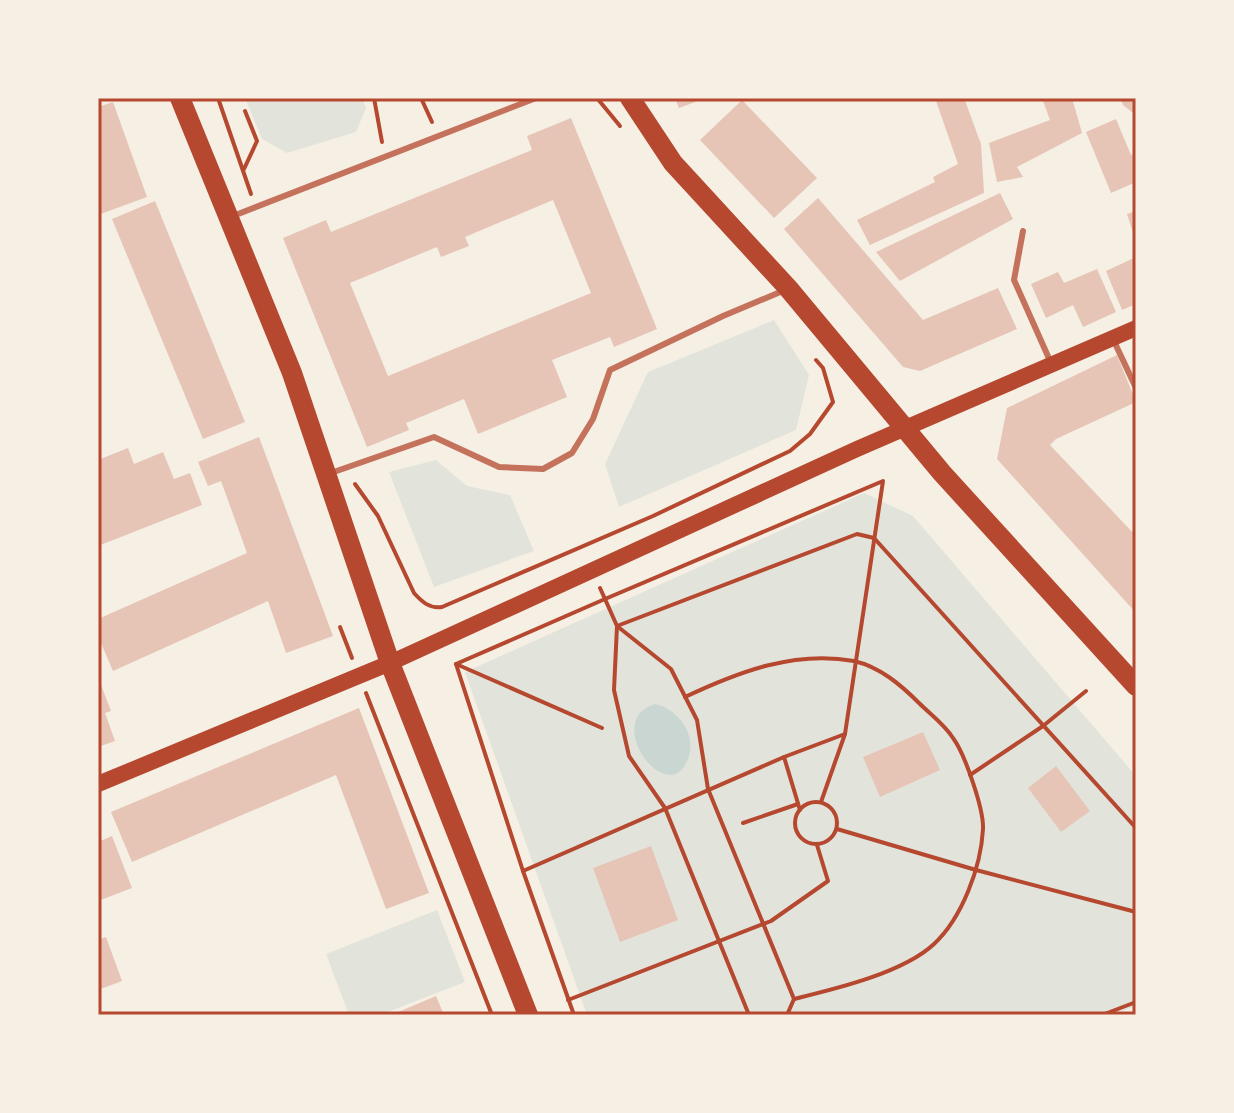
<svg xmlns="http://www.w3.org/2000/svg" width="1234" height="1113" font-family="Rubik,sans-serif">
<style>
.green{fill:#e2e4dc}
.water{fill:#c9d6d2}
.building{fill:#e6c5b7;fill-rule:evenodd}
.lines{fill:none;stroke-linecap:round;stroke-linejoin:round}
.path{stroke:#b5482f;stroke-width:4}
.service{stroke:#c5725c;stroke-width:6}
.secondary{stroke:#b5482f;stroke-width:16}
.primary{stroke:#b5482f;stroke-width:20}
.neatline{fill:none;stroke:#b5482f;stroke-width:3}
</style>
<rect width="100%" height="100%" fill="#f6efe4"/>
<g class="green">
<polygon points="245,98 362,98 366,108 356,132 287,153 262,139"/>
<polygon points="774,320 809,375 796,430 619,507 605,464 648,372"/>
<polygon points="436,460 467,486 510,495 534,551 434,587 389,472"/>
<polygon points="864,493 913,516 1136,776 1136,1006 1111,1015 587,1015 465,672"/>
<polygon points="437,910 465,982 380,1015 349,1015 326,954"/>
</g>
<path class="water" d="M655 704C682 710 702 743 683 768 660 798 604 720 655 704Z"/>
<g class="building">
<polygon points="675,98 706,98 679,108"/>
<polygon points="935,98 964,98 981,144 984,193 870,245 857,220 935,182 933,177 958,164"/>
<polygon points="1042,98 1072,98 1082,133 1017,167 1023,177 997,182 989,143 1050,120"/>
<polygon points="1120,98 1136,98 1136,112 1133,113 1123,105"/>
<polygon points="742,100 817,178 774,218 700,140"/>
<polygon points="113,102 147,197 98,215 98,107"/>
<path d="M571 118 657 329 614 347 610 337 552 360 567 397 478 434 464 399 406 423 409 430 367 447 283 238 326 220 331 232 532 150 527 136ZM553 200 591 293 388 376 350 283 437 247 441 257 469 246 465 237Z"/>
<polygon points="1116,119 1131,155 1136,153 1136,182 1111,193 1086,132"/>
<polygon points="1000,193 1013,219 900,281 876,252"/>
<polygon points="818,198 923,320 998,288 1017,329 920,371 903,367 784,229"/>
<polygon points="155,201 245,422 203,439 112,219"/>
<polygon points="1136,211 1136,239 1135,239 1127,214"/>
<polygon points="1136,257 1136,304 1122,310 1106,271"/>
<polygon points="1097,269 1116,312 1083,327 1073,305 1046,318 1031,284 1058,272 1064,283"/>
<polygon points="1117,355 1136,402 1056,439 1050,445 1136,536 1136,613 997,459 1007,408"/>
<polygon points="259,437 333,636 286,653 268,601 113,671 98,636 98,619 247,553 221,481 208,486 198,462"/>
<polygon points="128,448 134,464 163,452 174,479 190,473 202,505 98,546 98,460"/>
<polygon points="98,677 111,711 105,713 115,741 98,747"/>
<polygon points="359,708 429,893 386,909 336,775 132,862 111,812"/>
<polygon points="923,732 940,770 880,797 863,757"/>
<polygon points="1056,766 1090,811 1061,832 1028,788"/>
<polygon points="112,836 132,888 98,901 98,842"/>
<polygon points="651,846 678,920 620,942 593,868"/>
<polygon points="106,937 122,981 98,990 98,940"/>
<polygon points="436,996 444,1015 391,1015"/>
</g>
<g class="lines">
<g class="path">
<polyline points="218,98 251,194"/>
<polyline points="374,98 382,142"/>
<polyline points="421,98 432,122"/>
<polyline points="597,98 620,126"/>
<polyline points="244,169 257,141 245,111"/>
<path d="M355 484 378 516 414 593C422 602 430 609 442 607L653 516 790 451 810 434 833 402 823 368 816 360"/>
<polyline points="617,626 857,534 874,538 1136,828"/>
<polyline points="617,626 671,669 697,720 708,789 794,999 787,1015"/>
<polyline points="340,627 352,658"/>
<polyline points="456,664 602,728"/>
<polyline points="366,693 492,1015"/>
<path d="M685 697C738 672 795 650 854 661 880 667 901 685 919 703 930 714 945 725 953 738 965 754 984 810 983 829 981 867 962 918 934 944 903 973 835 989 794 999"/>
<polyline points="784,757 845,734"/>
<polyline points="970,775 1043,726 1086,691"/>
<circle cx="816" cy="823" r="21"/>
<polyline points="743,823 798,804"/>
<polyline points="837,829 976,870 1136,912"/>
<polyline points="523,871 784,757 800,810"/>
<polyline points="568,1000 771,921 828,881 817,845"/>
<polyline points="574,1015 523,871 456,664 605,599 600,588"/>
<polyline points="749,1015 665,808 629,756 614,690 617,626 605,599 883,481 845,734 821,802"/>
<polyline points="1102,1015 1136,1002"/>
</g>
<g class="service">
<polyline points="233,216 536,98"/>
<polyline points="1023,231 1014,280 1051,363"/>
<polyline points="1113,339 1136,388"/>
<polyline points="328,474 434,437 499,467 543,469 572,453 593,419 610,370 723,316 785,290"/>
</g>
<polyline class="secondary" points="98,784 390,663 857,449 1136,328"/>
<g class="primary">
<polyline points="180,98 292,373 390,663 528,1015"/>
<polyline points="630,98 673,163 788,288 942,473 1136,686"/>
</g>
</g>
<rect width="1234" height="1113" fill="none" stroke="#f6efe4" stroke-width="200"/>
<rect x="100" y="100" width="1034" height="913" class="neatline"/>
</svg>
